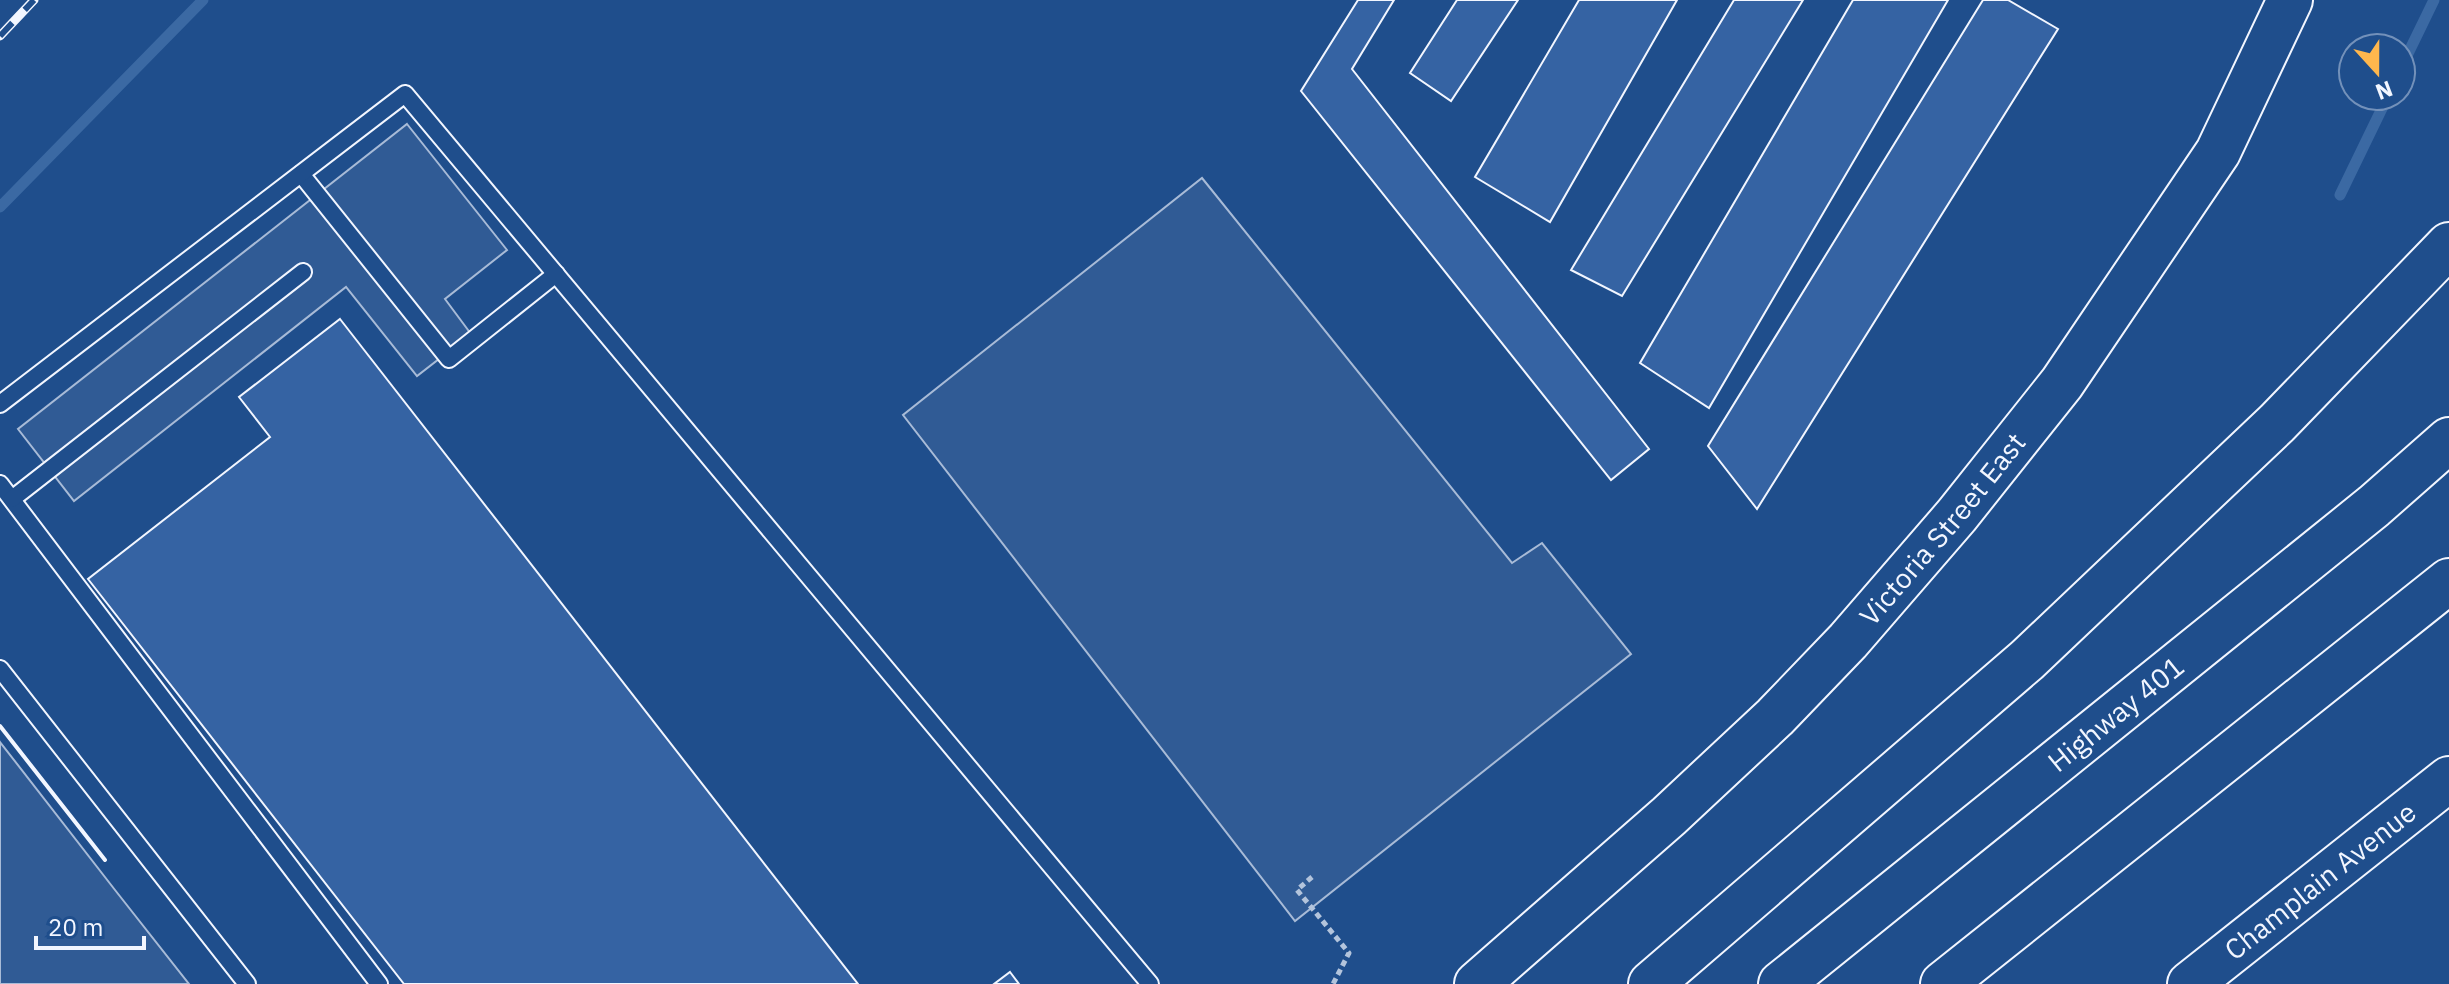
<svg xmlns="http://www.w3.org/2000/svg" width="2449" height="984" font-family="'IBM Plex Sans',sans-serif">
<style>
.parking{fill:#305b95;stroke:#a8bbd7;stroke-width:2}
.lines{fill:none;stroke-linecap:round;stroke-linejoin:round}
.stream{stroke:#3b69a3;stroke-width:11}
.building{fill:#3563a3;stroke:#f2f6ff;stroke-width:2}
.service-casing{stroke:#f2f6ff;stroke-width:20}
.secondary-casing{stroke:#f2f6ff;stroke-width:48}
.motorway-casing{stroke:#f2f6ff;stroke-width:48}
.path{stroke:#b3c4dc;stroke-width:5;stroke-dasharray:6 4;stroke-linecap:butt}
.service{stroke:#1f4e8c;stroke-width:16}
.secondary{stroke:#1f4e8c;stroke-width:44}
.motorway{stroke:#1f4e8c;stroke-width:44}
.rail-casing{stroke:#f2f6ff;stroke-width:9}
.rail{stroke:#1f4e8c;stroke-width:6;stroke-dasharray:18;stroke-linecap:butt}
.wall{stroke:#f2f6ff;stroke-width:4}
.labels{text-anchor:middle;stroke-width:6;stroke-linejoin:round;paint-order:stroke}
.street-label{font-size:28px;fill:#f2f6ff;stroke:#1f4e8c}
</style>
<rect width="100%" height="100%" fill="#1f4e8c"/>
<g class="parking">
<polygon points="407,124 507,250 445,299 471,334 417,376 346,287 74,501 18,429"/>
<polygon points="1202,178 1512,563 1542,543 1631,654 1295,921 903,415"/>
<polygon points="0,742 115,890 189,984 0,984"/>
</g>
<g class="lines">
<g class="stream">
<polyline points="2401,68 2434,0"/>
<polyline points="2340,195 2388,96"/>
<polyline points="0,207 203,0"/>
</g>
</g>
<g class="building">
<polygon points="1358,0 1394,0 1352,69 1649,449 1611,480 1301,91"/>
<polygon points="1457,0 1518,0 1451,101 1410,73"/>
<polygon points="1579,0 1677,0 1550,222 1475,177"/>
<polygon points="1734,0 1803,0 1622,296 1571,270"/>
<polygon points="1853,0 1948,0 1709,408 1640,363"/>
<polygon points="1983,0 2008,0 2058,29 1757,509 1708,446"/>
<polygon points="340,319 858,984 404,984 88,579 270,437 239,397"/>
<polygon points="1010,972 1019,984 994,984"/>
</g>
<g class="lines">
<defs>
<g id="service">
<polyline points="301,174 449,359 556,274"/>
<polyline points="0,404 405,94 1150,984"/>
<polyline points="0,484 379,984"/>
<polyline points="12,499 303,272"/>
<polyline points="0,669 247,984"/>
</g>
<g id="secondary">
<path id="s1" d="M1477 984 1669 816 1775 717 1848 641 1957 515 2062 383 2218 152 2290 0"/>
<path id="s2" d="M2190 984 2449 779"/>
</g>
<g id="motorway">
<polyline points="1651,984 2027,660 2277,423 2449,245"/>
<path id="s3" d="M1781 984 2374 506 2449 440"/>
<polyline points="1943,984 2449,581"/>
</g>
</defs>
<use href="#service" class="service-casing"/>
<use href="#secondary" class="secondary-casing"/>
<use href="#motorway" class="motorway-casing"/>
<polyline class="path" points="1312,877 1297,890 1349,953 1333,984"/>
<use href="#service" class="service"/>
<use href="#secondary" class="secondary"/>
<use href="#motorway" class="motorway"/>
<defs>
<polyline id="rail" points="0,36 34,0"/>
</defs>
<use href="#rail" class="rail-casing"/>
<use href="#rail" class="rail"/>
<polyline class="wall" points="0,726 105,860"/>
</g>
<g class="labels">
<g class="street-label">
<text dy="10" stroke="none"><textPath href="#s1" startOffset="652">Victoria Street East</textPath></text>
<text dy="10" stroke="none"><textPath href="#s3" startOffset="430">Highway 401</textPath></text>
<text dy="10" stroke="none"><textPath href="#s2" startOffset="166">Champlain Avenue</textPath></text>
</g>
</g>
<g transform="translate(2377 72) rotate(159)"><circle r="38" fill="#1f4e8c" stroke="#7391ba" stroke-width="2"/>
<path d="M0-6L14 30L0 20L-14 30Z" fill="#ffb74d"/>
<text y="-12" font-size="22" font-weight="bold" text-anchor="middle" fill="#f2f6ff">N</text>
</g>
<path d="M36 936v12h108v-12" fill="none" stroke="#f2f6ff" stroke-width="4"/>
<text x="48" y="936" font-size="24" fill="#f2f6ff" stroke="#1f4e8c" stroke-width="6" paint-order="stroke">20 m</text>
</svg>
